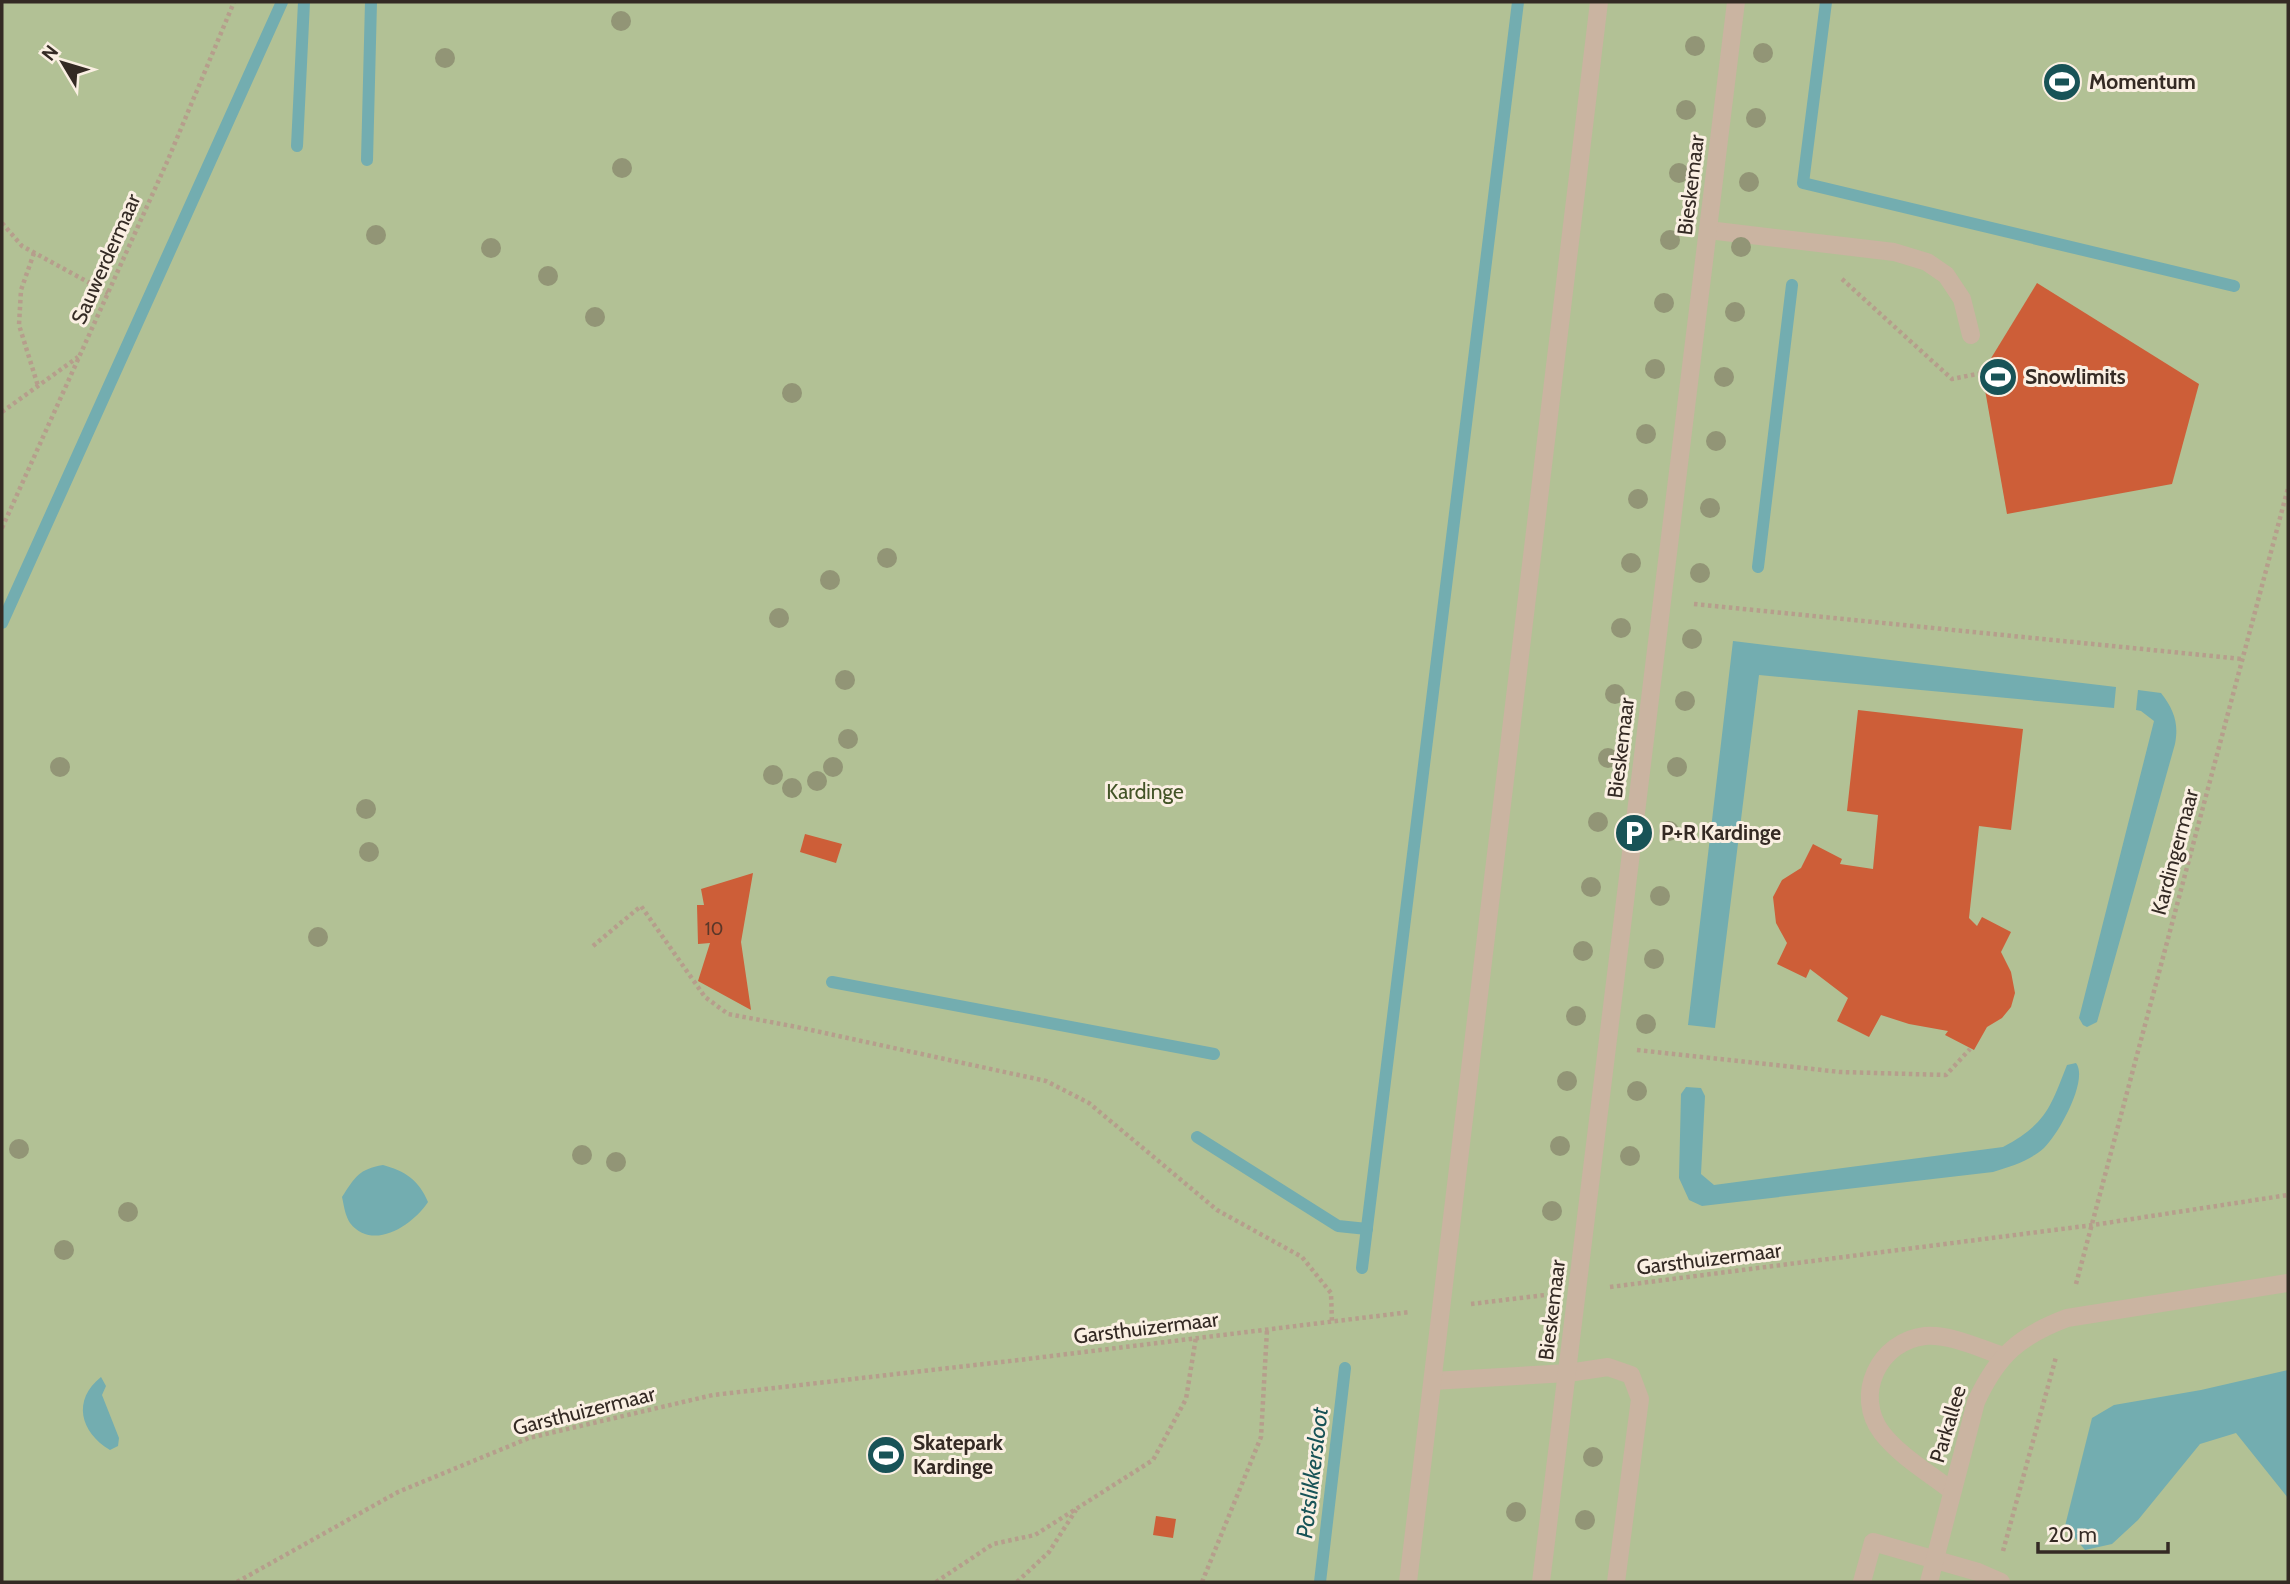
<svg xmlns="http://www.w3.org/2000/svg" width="2290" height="1584" font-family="Cabin,sans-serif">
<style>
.green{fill:#b2c195}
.water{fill:#73adb0}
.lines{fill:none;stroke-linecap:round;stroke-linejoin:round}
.stream{stroke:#73adb0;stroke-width:12}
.building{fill:#cd5e38}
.path{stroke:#b69e8c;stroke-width:4.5;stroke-dasharray:3.5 3.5;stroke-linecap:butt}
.minor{stroke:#cab4a1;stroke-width:18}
.tree{fill:#929576}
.labels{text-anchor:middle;stroke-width:6;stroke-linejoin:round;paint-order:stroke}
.number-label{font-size:18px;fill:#5a3729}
.poi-label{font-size:21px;font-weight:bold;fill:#342a24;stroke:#faefe2;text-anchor:start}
.street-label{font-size:21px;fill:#342a24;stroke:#faefe2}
.park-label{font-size:21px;fill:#435427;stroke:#faefe2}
.water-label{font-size:23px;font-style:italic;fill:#185357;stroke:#faefe2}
</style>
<rect width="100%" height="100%" fill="#f2e5d6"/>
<rect class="green" x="2" y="2" width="2286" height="1580"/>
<g class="water">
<polygon points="1733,641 2116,687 2114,708 1759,675 1715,1028 1688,1025"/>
<path d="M2138 690 2161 693C2174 710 2179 723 2175 744L2097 1022 2087 1027 2083 1025 2079 1018 2154 721 2141 711 2136 710Z"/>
<path d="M2076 1063C2089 1080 2058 1135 2044 1148 2029 1161 2012 1166 1993 1172L1702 1206 1689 1200 1679 1178 1681 1094 1686 1087 1701 1088 1705 1096 1701 1174 1714 1185 2003 1147C2046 1124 2050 1108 2067 1065Z"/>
<path d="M383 1165C405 1171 419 1180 428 1202 413 1225 373 1252 350 1223 345 1215 344 1206 342 1197 355 1177 359 1169 383 1165Z"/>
<polygon points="2288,1370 2288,1498 2236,1433 2200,1444 2138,1520 2112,1544 2085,1550 2065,1526 2092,1418 2114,1405 2201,1390"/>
<path d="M101 1377 106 1386 102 1395 119 1438 118 1446 110 1450C80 1432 72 1400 101 1377Z"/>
</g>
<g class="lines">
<g class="stream">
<polyline points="1826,2 1803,183 2234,286"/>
<polyline points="297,146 304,2"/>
<polyline points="367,160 371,2"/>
<polyline points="1758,567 1792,285"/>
<polyline points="2,623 282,2"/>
<polyline points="832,982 1214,1054"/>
<polyline points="1197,1137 1338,1226 1367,1229"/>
<polyline points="1362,1268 1518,2"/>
<polyline points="1320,1582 1345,1368"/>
</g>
</g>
<g class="building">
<polygon points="2037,283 2199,384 2172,484 2007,514 1982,373"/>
<polygon points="1858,710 2023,729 2011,830 1979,826 1969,918 1977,926 1982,917 2011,932 2001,952 2011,972 2015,993 2011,1007 2002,1018 1987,1027 1974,1050 1945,1035 1948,1031 1909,1024 1881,1015 1869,1037 1837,1021 1848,998 1810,969 1806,978 1777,964 1787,943 1776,923 1773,897 1782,880 1801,868 1813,844 1842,859 1840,864 1873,869 1878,815 1847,811"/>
<polygon points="805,834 842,844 836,863 800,852"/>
<polygon points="753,873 741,942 751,1010 698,981 710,943 698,944 697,905 704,905 701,889"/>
<polygon points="1156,1516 1176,1519 1173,1538 1153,1535"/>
</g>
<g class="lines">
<g class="path">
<polyline points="2,223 22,246 108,293"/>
<polyline points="34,253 21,290 19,325 38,386"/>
<polyline points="1842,279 1952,379 1982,373"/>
<polyline points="2,412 78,357"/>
<polyline points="2,528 167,162 234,2"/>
<polyline points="1694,604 2242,659"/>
<polyline points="593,946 641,906 705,997 728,1014 797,1027 1046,1081 1089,1103 1217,1210 1302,1257 1331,1293 1332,1322"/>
<polyline points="1637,1050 1840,1072 1946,1075 1970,1049"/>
<polyline points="2076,1284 2288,488"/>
<polyline points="1610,1287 2093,1225 2288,1195"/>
<polyline points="1471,1304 1545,1295"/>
<polyline points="2003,1551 2056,1357"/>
<polyline points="237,1582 398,1492 529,1438 713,1395 1019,1360 1410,1312"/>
<polyline points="936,1582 993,1544 1035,1535 1153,1460 1186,1399 1196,1337"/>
<polyline points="1017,1582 1049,1552 1076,1510"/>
<polyline points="1202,1582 1261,1437 1267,1330"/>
</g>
<g class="minor">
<polyline points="1708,230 1894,252 1927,262 1946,275 1962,299 1971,335"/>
<polyline points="1433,1381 1568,1373 1608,1367 1631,1375 1640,1399 1616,1582"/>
<path d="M1952 1491C1929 1473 1900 1456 1882 1433 1853 1395 1879 1341 1925 1336 1950 1334 1979 1348 2003 1356"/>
<polyline points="1408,1582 1599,2"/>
<polyline points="1541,1582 1736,2"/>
<polyline points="1862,1582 1873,1542 1978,1572 2001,1582"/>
<path d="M1929 1582 1976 1402C1997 1356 2019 1336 2067 1318L2288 1283"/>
</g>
</g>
<g class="tree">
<circle cx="621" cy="21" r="10"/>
<circle cx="1695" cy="46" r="10"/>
<circle cx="1763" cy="53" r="10"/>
<circle cx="445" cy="58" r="10"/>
<circle cx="1686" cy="110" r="10"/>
<circle cx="1756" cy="118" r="10"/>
<circle cx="622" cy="168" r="10"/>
<circle cx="1679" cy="173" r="10"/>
<circle cx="1749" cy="182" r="10"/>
<circle cx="376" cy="235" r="10"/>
<circle cx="1670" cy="240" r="10"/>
<circle cx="1741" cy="247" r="10"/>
<circle cx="491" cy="248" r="10"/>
<circle cx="548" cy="276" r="10"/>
<circle cx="1664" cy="303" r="10"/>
<circle cx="1735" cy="312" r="10"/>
<circle cx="595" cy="317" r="10"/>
<circle cx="1655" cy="369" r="10"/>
<circle cx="1724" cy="377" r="10"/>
<circle cx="792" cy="393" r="10"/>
<circle cx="1646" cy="434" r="10"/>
<circle cx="1716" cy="441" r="10"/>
<circle cx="1638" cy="499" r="10"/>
<circle cx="1710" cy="508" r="10"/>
<circle cx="887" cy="558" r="10"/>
<circle cx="1631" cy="563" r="10"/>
<circle cx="1700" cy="573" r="10"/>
<circle cx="830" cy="580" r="10"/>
<circle cx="779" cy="618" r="10"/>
<circle cx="1621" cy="628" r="10"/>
<circle cx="1692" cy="639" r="10"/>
<circle cx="845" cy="680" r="10"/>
<circle cx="1615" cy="694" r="10"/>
<circle cx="1685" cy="701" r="10"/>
<circle cx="848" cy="739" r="10"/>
<circle cx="1608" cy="758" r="10"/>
<circle cx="60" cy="767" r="10"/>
<circle cx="833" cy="767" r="10"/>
<circle cx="1677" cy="767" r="10"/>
<circle cx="773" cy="775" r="10"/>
<circle cx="817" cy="781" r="10"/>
<circle cx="792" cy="788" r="10"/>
<circle cx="366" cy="809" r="10"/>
<circle cx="1598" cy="822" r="10"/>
<circle cx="1669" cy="831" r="10"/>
<circle cx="369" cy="852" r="10"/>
<circle cx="1591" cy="887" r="10"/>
<circle cx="1660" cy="896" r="10"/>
<circle cx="318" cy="937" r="10"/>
<circle cx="1583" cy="951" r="10"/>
<circle cx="1654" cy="959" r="10"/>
<circle cx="1576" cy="1016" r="10"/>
<circle cx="1646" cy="1024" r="10"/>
<circle cx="1567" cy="1081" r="10"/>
<circle cx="1637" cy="1091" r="10"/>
<circle cx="1560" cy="1146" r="10"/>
<circle cx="19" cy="1149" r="10"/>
<circle cx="582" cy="1155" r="10"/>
<circle cx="1630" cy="1156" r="10"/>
<circle cx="616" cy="1162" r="10"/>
<circle cx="1552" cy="1211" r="10"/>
<circle cx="128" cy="1212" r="10"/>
<circle cx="64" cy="1250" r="10"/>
<circle cx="1593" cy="1457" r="10"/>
<circle cx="1516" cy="1512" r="10"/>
<circle cx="1585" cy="1520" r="10"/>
</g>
<defs>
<symbol id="stadium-disc" viewBox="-11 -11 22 22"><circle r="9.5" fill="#185357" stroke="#faefe2"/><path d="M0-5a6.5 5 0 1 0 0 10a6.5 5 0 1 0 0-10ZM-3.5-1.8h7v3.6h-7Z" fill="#fff"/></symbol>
<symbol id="parking-disc" viewBox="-11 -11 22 22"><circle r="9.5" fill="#185357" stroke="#faefe2"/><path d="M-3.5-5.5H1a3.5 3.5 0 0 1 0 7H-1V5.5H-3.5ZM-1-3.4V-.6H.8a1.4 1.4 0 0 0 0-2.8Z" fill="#fff"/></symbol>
</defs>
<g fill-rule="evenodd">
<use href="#stadium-disc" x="2040" y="60" width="44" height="44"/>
<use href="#stadium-disc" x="1976" y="355" width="44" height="44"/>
<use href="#parking-disc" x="1612" y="811" width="44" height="44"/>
<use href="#stadium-disc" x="864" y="1433" width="44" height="44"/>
</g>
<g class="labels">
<g class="number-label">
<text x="714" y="935">10</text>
</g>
<g class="poi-label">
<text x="2089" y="89">Momentum</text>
<text x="2025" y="384">Snowlimits</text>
<text x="1661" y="840">P+R Kardinge</text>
<text x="913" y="1450">Skatepark<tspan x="913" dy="24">Kardinge</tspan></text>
</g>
<g class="street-label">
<text transform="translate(1691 185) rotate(-83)" y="7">Bieskemaar</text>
<text transform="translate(106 259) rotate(-66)" y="7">Sauwerdermaar</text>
<text transform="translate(1621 748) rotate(-83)" y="7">Bieskemaar</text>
<text transform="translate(2175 852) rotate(-75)" y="7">Kardingermaar</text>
<text transform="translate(1709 1259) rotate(-7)" y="7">Garsthuizermaar</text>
<text transform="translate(1552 1310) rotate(-83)" y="7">Bieskemaar</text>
<text transform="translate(1146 1328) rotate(-7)" y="7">Garsthuizermaar</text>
<text transform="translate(584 1411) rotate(-14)" y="7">Garsthuizermaar</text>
<text transform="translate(1948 1424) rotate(-73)" y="7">Parkallee</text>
</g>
<g class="park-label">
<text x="1145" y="799">Kardinge</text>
</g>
<g class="water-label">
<text transform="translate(1312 1473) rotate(-83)" y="8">Potslikkersloot</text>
</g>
</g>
<rect width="2290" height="1584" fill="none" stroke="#342a24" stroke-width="7"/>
<g transform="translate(63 63) rotate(308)" stroke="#faefe2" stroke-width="5" paint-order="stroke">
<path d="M0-5L12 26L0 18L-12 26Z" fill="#342a24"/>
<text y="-10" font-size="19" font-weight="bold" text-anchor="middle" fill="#342a24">N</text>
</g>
<path d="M2038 1542v10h130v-10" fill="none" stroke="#342a24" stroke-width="3.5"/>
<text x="2048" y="1542" font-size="21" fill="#342a24" stroke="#faefe2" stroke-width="5" paint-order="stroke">20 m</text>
</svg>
